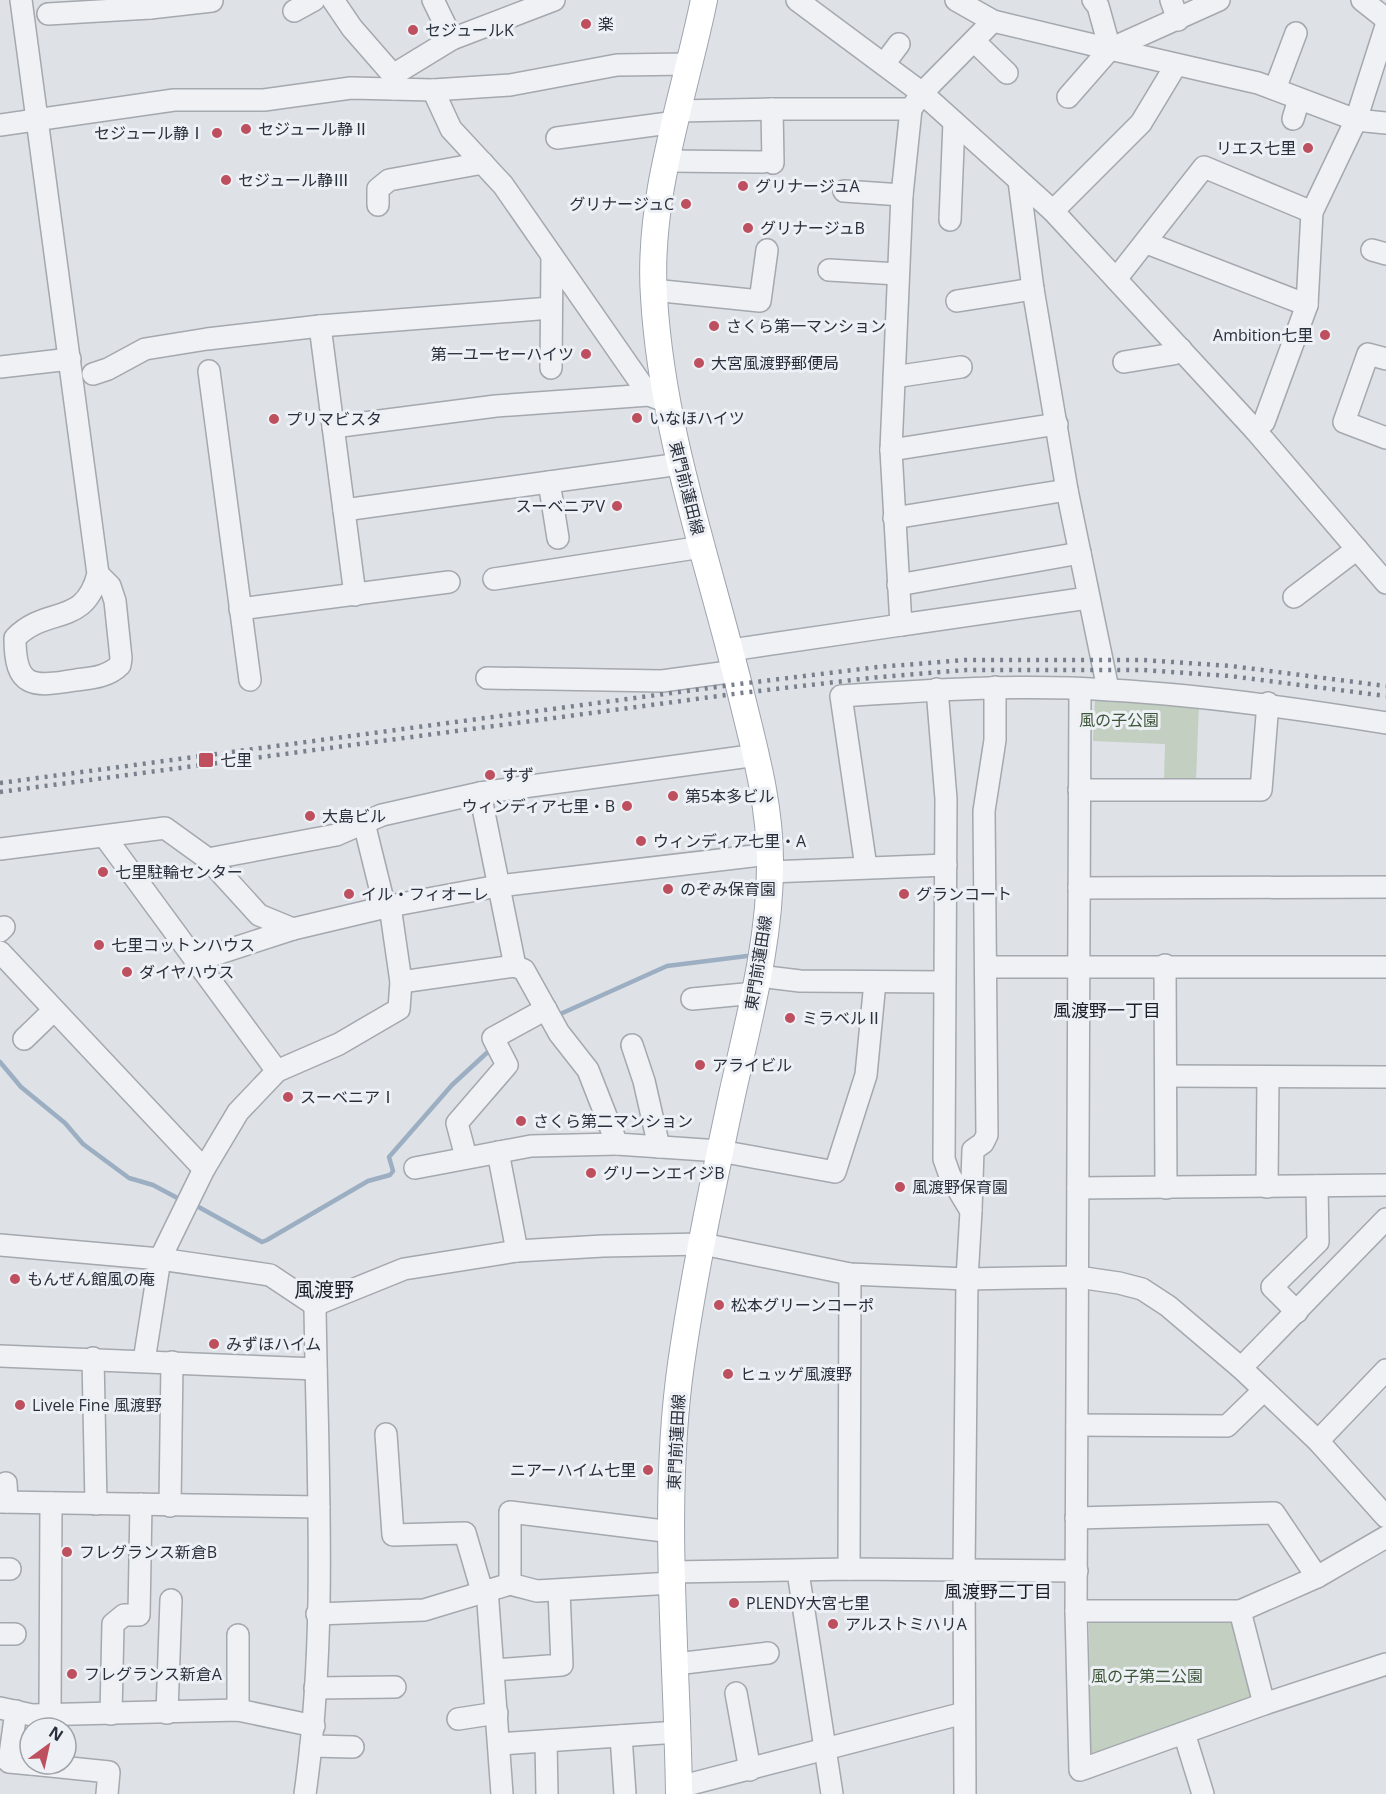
<svg xmlns="http://www.w3.org/2000/svg" width="1386" height="1794" font-family="'Open Sans','Noto Sans JP',sans-serif">
<style>
.green{fill:#c3cfc0}
.lines{fill:none;stroke-linecap:round;stroke-linejoin:round}
.stream{stroke:#9caec2;stroke-width:4.5}
.minor-casing{stroke:#a4a8af;stroke-width:24}
.major-casing{stroke:#9ea5b0;stroke-width:28}
.minor{stroke:#f0f1f4;stroke-width:21}
.major{stroke:#fff;stroke-width:26}
.rail{stroke:#79808d;stroke-width:4.5;stroke-dasharray:3 6;stroke-linecap:butt}
.poi-dot{fill:#be4f5f;stroke:#edf0f4;stroke-width:2}
.labels{text-anchor:middle;stroke-width:6;stroke-linejoin:round;paint-order:stroke}
.poi-label{font-size:16px;fill:#292f3b;stroke:#edf0f4;text-anchor:start}
.street-label{font-size:16px;fill:#292f3b;stroke:#edf0f4}
.park-label{font-size:16px;fill:#3d5538;stroke:#edf0f4}
.neighbourhood-label{font-size:18px;fill:#1b202b;stroke:#edf0f4}
.quarter-label{font-size:20px;fill:#1b202b;stroke:#edf0f4}
</style>
<rect width="100%" height="100%" fill="#dee1e6"/>
<g class="green">
<polygon points="1095,697 1199,703 1196,782 1164,781 1165,744 1093,741"/>
<polygon points="1094,1616 1231,1618 1256,1699 1096,1755 1090,1752 1089,1624"/>
</g>
<g class="lines">
<g class="stream">
<polyline points="558,1015 667,966 747,956"/>
<polyline points="0,1062 21,1087 65,1123 83,1144 129,1178 153,1185 183,1201"/>
<polyline points="195,1205 262,1242 267,1240 368,1181 390,1175 393,1171 389,1157 452,1085 491,1049"/>
</g>
<defs>
<g id="minor">
<path d="M21 0 98 574C84 628 47 605 15 638 15 689 33 687 76 680 92 678 108 677 120 665L121 658 115 601 110 586 98 574"/>
<polyline points="149,0 150,8 212,1"/>
<polyline points="333,0 352,28 393,75 394,89"/>
<polyline points="433,0 452,39"/>
<polyline points="797,0 922,93 1053,211 1255,430 1386,583"/>
<polyline points="956,0 993,21 1110,49 1219,0"/>
<polyline points="1093,0 1098,6 1110,49"/>
<polyline points="1171,0 1178,20"/>
<polyline points="1362,0 1386,19"/>
<polyline points="294,11 314,0"/>
<polyline points="48,14 150,8"/>
<polyline points="993,21 922,93 911,109 902,195 891,450 901,625 1088,598"/>
<polyline points="974,41 1007,73"/>
<polyline points="1110,49 1258,83 1356,120 1386,123"/>
<polyline points="884,64 899,44"/>
<polyline points="393,75 452,39 554,0"/>
<polyline points="1275,89 1296,33"/>
<polyline points="433,90 451,129 503,185 649,395 667,402"/>
<polyline points="1068,97 1110,49"/>
<polyline points="678,111 772,109"/>
<polyline points="1293,119 1299,99"/>
<polyline points="0,125 174,100 264,100 351,88 433,90 510,85 617,65 689,64"/>
<polyline points="557,138 676,122"/>
<polyline points="667,161 763,162"/>
<polyline points="773,163 772,109 911,109"/>
<polyline points="1019,181 1033,289 1067,490 1108,689"/>
<polyline points="844,191 902,195"/>
<polyline points="378,205 378,189 389,180 483,163"/>
<polyline points="1053,211 1141,123 1176,65"/>
<polyline points="950,220 954,122"/>
<polyline points="1147,243 1307,305"/>
<polyline points="1372,250 1386,254"/>
<polyline points="829,270 898,274"/>
<polyline points="1116,279 1204,167 1312,212"/>
<polyline points="653,290 760,301 767,250"/>
<polyline points="957,301 1033,289"/>
<polyline points="320,326 355,595"/>
<polyline points="1386,359 1368,354 1344,422 1386,438"/>
<polyline points="1124,362 1173,354 1181,349"/>
<polyline points="0,367 70,359"/>
<polyline points="551,368 552,256"/>
<polyline points="209,371 250,680"/>
<polyline points="93,374 108,369 145,349 207,339 320,326 551,308"/>
<polyline points="894,377 961,367"/>
<polyline points="333,427 496,406 649,395"/>
<polyline points="1255,430 1264,422 1307,305 1312,212 1356,120 1386,26"/>
<polyline points="891,450 1057,424"/>
<polyline points="549,482 558,538"/>
<polyline points="344,510 680,464"/>
<polyline points="894,518 1067,490"/>
<polyline points="494,579 702,547"/>
<polyline points="898,585 1080,553"/>
<polyline points="1294,597 1357,549"/>
<polyline points="240,609 449,582"/>
<polyline points="731,650 901,625"/>
<polyline points="487,678 662,681 736,671"/>
<polyline points="937,689 946,799 944,1159 950,1176 971,1211 967,1279 964,1571 965,1794"/>
<polyline points="1080,689 1076,1611 1240,1611 1317,1577 1386,1537"/>
<polyline points="1079,790 1261,790 1268,703"/>
<polyline points="480,793 515,966"/>
<polyline points="364,823 385,908"/>
<polyline points="105,837 277,1071"/>
<polyline points="0,849 165,828 208,859 259,915 293,929 390,906 498,886 770,854"/>
<polyline points="208,859 336,835 382,815 480,793 757,755"/>
<path d="M866 867 841 696C930 690 1020 684 1110 690 1203 695 1294 708 1386 723"/>
<polyline points="770,872 946,865"/>
<polyline points="1079,888 1386,887"/>
<polyline points="0,931 4,927"/>
<polyline points="0,952 204,1169"/>
<polyline points="195,961 293,929"/>
<polyline points="1165,965 1166,1188"/>
<polyline points="986,967 1386,967"/>
<polyline points="759,976 800,981 944,982"/>
<polyline points="401,982 515,966 524,970 559,1033 588,1070 617,1144 720,1151 835,1172 866,1075 875,982"/>
<polyline points="692,999 755,993"/>
<polyline points="24,1039 54,1010"/>
<polyline points="632,1045 644,1081 659,1147"/>
<polyline points="1166,1076 1386,1077"/>
<polyline points="498,1152 517,1251"/>
<polyline points="466,1157 457,1123 507,1065 493,1038 546,1009"/>
<polyline points="415,1168 531,1146 617,1144"/>
<polyline points="1267,1187 1268,1077"/>
<polyline points="1078,1188 1386,1185"/>
<polyline points="971,1210 973,1150 983,1143 987,1135 984,811 995,740 995,687"/>
<polyline points="0,1245 160,1259 270,1275 315,1305"/>
<polyline points="315,1305 404,1269 517,1251 603,1246 703,1244 850,1274 967,1279 1078,1277 1119,1283 1142,1289 1168,1306 1241,1368 1318,1441 1386,1517"/>
<polyline points="1297,1312 1272,1287 1318,1242 1317,1186"/>
<polyline points="0,1356 316,1369"/>
<polyline points="93,1358 96,1504"/>
<polyline points="144,1361 160,1259 204,1169 238,1112 277,1071 339,1044 399,1009 401,982 390,906"/>
<polyline points="1241,1368 1386,1219"/>
<polyline points="1077,1425 1227,1426 1264,1390"/>
<polyline points="386,1434 393,1535 465,1533 482,1591"/>
<polyline points="1318,1441 1386,1370"/>
<polyline points="6,1483 7,1502"/>
<polyline points="0,1502 319,1507"/>
<polyline points="170,1506 172,1362"/>
<polyline points="1076,1518 1274,1513 1317,1577"/>
<polyline points="0,1569 10,1569"/>
<polyline points="849,1569 850,1274"/>
<polyline points="671,1572 849,1569 1077,1571"/>
<polyline points="798,1572 832,1794"/>
<polyline points="510,1584 510,1512 672,1532"/>
<polyline points="487,1589 502,1794"/>
<polyline points="1076,1611 1080,1770 1264,1704"/>
<polyline points="1240,1611 1264,1704 1386,1664"/>
<polyline points="317,1614 424,1610 510,1584 537,1591 672,1583"/>
<polyline points="0,1634 15,1634"/>
<polyline points="238,1635 238,1710"/>
<polyline points="676,1664 768,1653"/>
<polyline points="494,1670 562,1665 559,1591"/>
<polyline points="315,1688 395,1687"/>
<polyline points="736,1693 750,1770"/>
<polyline points="0,1708 32,1715 238,1710 314,1726"/>
<polyline points="16,1711 9,1762 30,1764"/>
<polyline points="167,1713 171,1600"/>
<polyline points="50,1714 51,1503"/>
<polyline points="111,1714 113,1624 124,1615 139,1615 141,1504"/>
<polyline points="458,1719 497,1713"/>
<polyline points="1184,1733 1203,1794"/>
<polyline points="621,1736 625,1794"/>
<polyline points="546,1741 547,1794"/>
<polyline points="499,1744 678,1732"/>
<polyline points="311,1746 353,1747"/>
<polyline points="31,1764 109,1772 107,1794"/>
<polyline points="679,1787 964,1713"/>
<path d="M305 1794C328 1633 317 1467 315 1305"/>
</g>
<path id="major" d="M679 1794C677 1651 661 1506 681 1364 694 1274 713 1184 732 1095 749 1018 771 939 770 860 770 805 755 751 742 698 710 565 662 434 654 297 647 196 684 98 704 0"/>
</defs>
<use href="#minor" class="minor-casing"/>
<use href="#major" class="major-casing"/>
<use href="#minor" class="minor"/>
<use href="#major" class="major"/>
<g class="rail">
<polyline points="0,783 739,684 878,667 965,660 1143,660 1231,666 1386,686"/>
<polyline points="0,792 741,693 879,677 966,670 1143,670 1230,676 1386,696"/>
</g>
</g>
<g class="poi-dot">
<circle cx="586" cy="24" r="6"/>
<circle cx="413" cy="30" r="6"/>
<circle cx="246" cy="129" r="6"/>
<circle cx="217" cy="133" r="6"/>
<circle cx="1308" cy="148" r="6"/>
<circle cx="226" cy="180" r="6"/>
<circle cx="743" cy="186" r="6"/>
<circle cx="686" cy="204" r="6"/>
<circle cx="748" cy="228" r="6"/>
<circle cx="714" cy="326" r="6"/>
<circle cx="1325" cy="335" r="6"/>
<circle cx="586" cy="354" r="6"/>
<circle cx="699" cy="363" r="6"/>
<circle cx="637" cy="418" r="6"/>
<circle cx="274" cy="419" r="6"/>
<circle cx="617" cy="506" r="6"/>
<rect x="198" y="752" width="16" height="16" rx="3"/>
<circle cx="490" cy="775" r="6"/>
<circle cx="673" cy="796" r="6"/>
<circle cx="627" cy="806" r="6"/>
<circle cx="310" cy="816" r="6"/>
<circle cx="641" cy="841" r="6"/>
<circle cx="103" cy="872" r="6"/>
<circle cx="668" cy="889" r="6"/>
<circle cx="349" cy="894" r="6"/>
<circle cx="904" cy="894" r="6"/>
<circle cx="99" cy="945" r="6"/>
<circle cx="127" cy="972" r="6"/>
<circle cx="790" cy="1018" r="6"/>
<circle cx="700" cy="1065" r="6"/>
<circle cx="288" cy="1097" r="6"/>
<circle cx="521" cy="1121" r="6"/>
<circle cx="591" cy="1173" r="6"/>
<circle cx="900" cy="1187" r="6"/>
<circle cx="15" cy="1279" r="6"/>
<circle cx="719" cy="1305" r="6"/>
<circle cx="214" cy="1344" r="6"/>
<circle cx="728" cy="1374" r="6"/>
<circle cx="20" cy="1405" r="6"/>
<circle cx="648" cy="1470" r="6"/>
<circle cx="67" cy="1552" r="6"/>
<circle cx="734" cy="1603" r="6"/>
<circle cx="833" cy="1624" r="6"/>
<circle cx="72" cy="1674" r="6"/>
</g>
<g class="labels">
<g class="poi-label">
<text x="598" y="30">楽</text>
<text x="425" y="36">セジュールK</text>
<text x="258" y="135">セジュール静Ⅱ</text>
<text x="205" y="139" text-anchor="end">セジュール静Ⅰ</text>
<text x="1296" y="154" text-anchor="end">リエス七里</text>
<text x="238" y="186">セジュール静Ⅲ</text>
<text x="755" y="192">グリナージュA</text>
<text x="674" y="210" text-anchor="end">グリナージュC</text>
<text x="760" y="234">グリナージュB</text>
<text x="726" y="332">さくら第一マンション</text>
<text x="1313" y="341" text-anchor="end">Ambition七里</text>
<text x="574" y="360" text-anchor="end">第一ユーセーハイツ</text>
<text x="711" y="369">大宮風渡野郵便局</text>
<text x="649" y="424">いなほハイツ</text>
<text x="286" y="425">プリマビスタ</text>
<text x="605" y="512" text-anchor="end">スーベニアV</text>
<text x="220" y="766">七里</text>
<text x="502" y="781">すず</text>
<text x="685" y="802">第5本多ビル</text>
<text x="615" y="812" text-anchor="end">ウィンディア七里・B</text>
<text x="322" y="822">大島ビル</text>
<text x="653" y="847">ウィンディア七里・A</text>
<text x="115" y="878">七里駐輪センター</text>
<text x="680" y="895">のぞみ保育園</text>
<text x="361" y="900">イル・フィオーレ</text>
<text x="916" y="900">グランコート</text>
<text x="111" y="951">七里コットンハウス</text>
<text x="139" y="978">ダイヤハウス</text>
<text x="802" y="1024">ミラベルⅡ</text>
<text x="712" y="1071">アライビル</text>
<text x="300" y="1103">スーベニアⅠ</text>
<text x="533" y="1127">さくら第二マンション</text>
<text x="603" y="1179">グリーンエイジB</text>
<text x="912" y="1193">風渡野保育園</text>
<text x="27" y="1285">もんぜん館風の庵</text>
<text x="731" y="1311">松本グリーンコーポ</text>
<text x="226" y="1350">みずほハイム</text>
<text x="740" y="1380">ヒュッゲ風渡野</text>
<text x="32" y="1411">Livele Fine 風渡野</text>
<text x="636" y="1476" text-anchor="end">ニアーハイム七里</text>
<text x="79" y="1558">フレグランス新倉B</text>
<text x="746" y="1609">PLENDY大宮七里</text>
<text x="845" y="1630">アルストミハリA</text>
<text x="84" y="1680">フレグランス新倉A</text>
</g>
<g class="street-label">
<text transform="translate(687 488) rotate(76)" y="6">東門前蓮田線</text>
<text transform="translate(758 963) rotate(-81)" y="6">東門前蓮田線</text>
<text transform="translate(676 1442) rotate(-87)" y="6">東門前蓮田線</text>
</g>
<g class="park-label">
<text x="1119" y="726">風の子公園</text>
<text x="1147" y="1682">風の子第二公園</text>
</g>
<g class="neighbourhood-label">
<text x="1107" y="1017">風渡野一丁目</text>
<text x="998" y="1598">風渡野二丁目</text>
</g>
<g class="quarter-label">
<text x="324" y="1297">風渡野</text>
</g>
</g>
<g transform="translate(48 1746) rotate(33)"><circle r="28" fill="#edf0f4" stroke="#9fa3aa" stroke-width="1.5"/>
<path d="M0-4.5L10 22L0 15L-10 22Z" fill="#be4f5f"/>
<text y="-9" font-size="16" font-weight="bold" text-anchor="middle" fill="#292f3b">N</text>
</g>
</svg>
